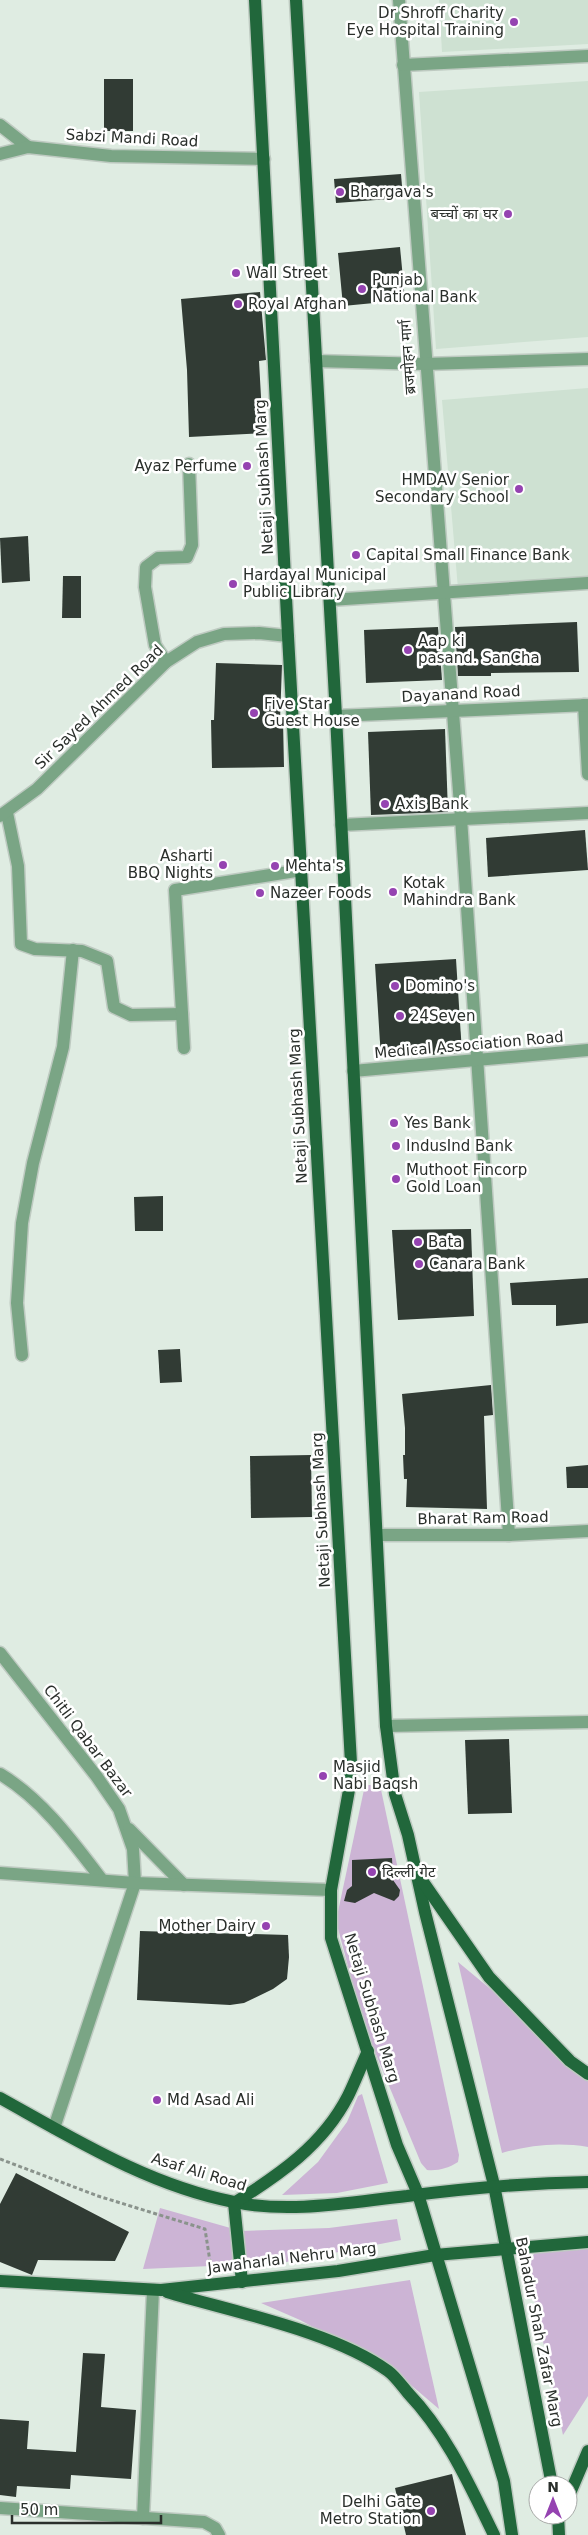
<svg xmlns="http://www.w3.org/2000/svg" width="588" height="2535" font-family="'DejaVu Sans','Noto Sans Devanagari',sans-serif">
<style>
.built{fill:#cee1d2}
.green{fill:#ccb4d5}
.building{fill:#313b34}
.lines{fill:none;stroke-linecap:round;stroke-linejoin:round}
.minor-casing{stroke:#becac1;stroke-width:15}
.major-casing{stroke:#becac1;stroke-width:15}
.path{stroke:#8a938c;stroke-width:3;stroke-dasharray:4 2.5;stroke-linecap:butt}
.minor{stroke:#7aa585;stroke-width:12}
.major{stroke:#21673b;stroke-width:12}
.poi-dot{fill:#9543b1;stroke:#fff;stroke-width:2}
.labels{text-anchor:middle;stroke-width:5;stroke-linejoin:round;paint-order:stroke}
.poi-label{font-size:15px;fill:#2a2f2b;stroke:#fff;text-anchor:start}
.street-label{font-size:15px;fill:#2a2f2b;stroke:#fff}
</style>
<rect width="100%" height="100%" fill="#dfece2"/>
<g class="built">
<polygon points="439,0 588,0 588,44 442,52"/>
<polygon points="588,81 588,337 436,349 419,92"/>
<polygon points="588,388 588,579 458,589 442,400"/>
</g>
<g class="green">
<path d="M365 1785H380L459 2155 458 2162C449 2168 438 2171 427 2170L421 2163 363 2023 336 1921Z"/>
<path d="M458 1962 588 2070V2147C559 2142 530 2145 502 2153Z"/>
<polygon points="362,2094 388,2183 337,2193 282,2195 318,2162 347,2122 358,2096"/>
<polygon points="160,2208 241,2231 329,2228 397,2219 401,2240 281,2263 143,2269"/>
<path d="M588 2237V2396L563 2435 531 2285C531 2277 529 2267 532 2258 540 2239 570 2235 588 2237Z"/>
<polygon points="410,2280 439,2409 392,2369 300,2320 261,2303"/>
</g>
<g class="building">
<rect x="104" y="79" width="29" height="52"/>
<polygon points="401,174 403,198 336,203 334,179"/>
<polygon points="400,247 405,300 343,306 338,253"/>
<polygon points="260,292 266,360 259,361 263,433 189,437 187,370 181,299"/>
<polygon points="28,536 30,581 2,583 0,538"/>
<polygon points="63,576 81,576 81,618 62,618"/>
<polygon points="577,622 579,672 491,673 491,676 458,676 455,627"/>
<polygon points="438,627 442,680 366,683 364,630"/>
<polygon points="216,663 282,665 280,720 283,720 284,767 212,768 211,720 214,720"/>
<polygon points="445,729 448,812 371,815 368,732"/>
<polygon points="585,830 588,870 488,877 486,838"/>
<polygon points="456,959 462,1053 381,1058 375,964"/>
<polygon points="163,1196 163,1231 135,1231 134,1197"/>
<polygon points="471,1229 474,1316 398,1320 392,1230"/>
<polygon points="588,1278 588,1323 556,1326 556,1305 512,1305 510,1283"/>
<polygon points="180,1349 182,1382 160,1383 158,1350"/>
<polygon points="491,1385 493,1415 484,1416 487,1509 406,1507 407,1479 404,1479 403,1455 405,1455 405,1428 402,1394"/>
<polygon points="311,1455 312,1517 251,1518 250,1456"/>
<polygon points="588,1465 588,1488 567,1488 566,1467"/>
<polygon points="509,1739 512,1813 468,1814 465,1740"/>
<polygon points="392,1858 393,1880 400,1890 399,1896 394,1901 374,1893 355,1903 344,1901 347,1890 352,1886 352,1860"/>
<polygon points="140,1931 288,1935 289,1957 287,1979 273,1989 244,2003 230,2005 137,2000"/>
<polygon points="16,2173 129,2232 115,2261 38,2260 32,2275 0,2262 0,2204"/>
<polygon points="83,2353 105,2354 101,2407 136,2410 131,2479 71,2475 70,2489 17,2486 16,2497 0,2495 0,2419 29,2421 27,2449 76,2452"/>
<polygon points="452,2474 466,2535 406,2535 395,2488"/>
</g>
<g class="lines">
<defs>
<g id="minor">
<polyline points="399,0 461,818 509,1535"/>
<polyline points="403,65 588,56"/>
<polyline points="0,125 28,147"/>
<polyline points="0,154 28,147 111,156 264,159"/>
<polyline points="316,361 425,364 588,359"/>
<polyline points="330,600 588,583"/>
<polyline points="166,662 155,645 145,587 146,567 158,558 187,557 192,545 189,464"/>
<polyline points="584,705 588,774"/>
<polyline points="336,716 588,705"/>
<polyline points="7,813 18,866 21,944 35,949 82,951 107,961 114,1007 131,1015 182,1014"/>
<polyline points="0,816 37,789 166,662 197,642 224,634 259,633 288,636"/>
<polyline points="341,825 588,813"/>
<polyline points="184,1048 175,890 302,870"/>
<polyline points="353,1071 588,1050"/>
<polyline points="22,1355 17,1303 22,1223 33,1163 63,1047 73,950"/>
<polyline points="378,1535 509,1535 588,1531"/>
<polyline points="0,1653 97,1777 119,1809 133,1849 135,1883 54,2128"/>
<polyline points="386,1726 588,1722"/>
<path d="M0 1774C42 1799 73 1842 102 1880"/>
<polyline points="129,1829 184,1885"/>
<polyline points="0,1873 135,1883 331,1890"/>
<polyline points="0,2508 204,2522 215,2528 219,2535"/>
<polyline points="143,2518 153,2290"/>
</g>
<g id="major">
<polyline points="255,0 288,636 351,1763 349,1790 331,1890 331,1938 397,2145 418,2194 504,2481 512,2535"/>
<polyline points="296,0 336,716 386,1726 395,1794 408,1835 425,1912 494,2185 552,2485"/>
<polyline points="421,1879 489,1977 570,2061 588,2074"/>
<path d="M0 2098C74 2139 150 2186 234 2202 290 2214 351 2202 407 2196 468 2188 527 2183 588 2182"/>
<polyline points="0,2281 161,2290 338,2271 435,2255 588,2242"/>
<path d="M242 2282 234 2203C279 2175 323 2145 348 2096 355 2082 361 2066 368 2051"/>
<path d="M167 2292C233 2312 333 2331 388 2371 395 2376 402 2386 408 2393 447 2434 469 2484 494 2535"/>
<polyline points="568,2498 588,2451"/>
<polyline points="558,2515 559,2535"/>
</g>
</defs>
<use href="#minor" class="minor-casing"/>
<use href="#major" class="major-casing"/>
<polyline class="path" points="0,2159 98,2196 205,2229 211,2268"/>
<use href="#minor" class="minor"/>
<use href="#major" class="major"/>
</g>
<g class="poi-dot">
<circle cx="514" cy="22" r="5"/>
<circle cx="340" cy="192" r="5"/>
<circle cx="508" cy="214" r="5"/>
<circle cx="236" cy="273" r="5"/>
<circle cx="362" cy="289" r="5"/>
<circle cx="238" cy="304" r="5"/>
<circle cx="247" cy="466" r="5"/>
<circle cx="519" cy="489" r="5"/>
<circle cx="356" cy="555" r="5"/>
<circle cx="233" cy="584" r="5"/>
<circle cx="408" cy="650" r="5"/>
<circle cx="254" cy="713" r="5"/>
<circle cx="385" cy="804" r="5"/>
<circle cx="223" cy="865" r="5"/>
<circle cx="275" cy="866" r="5"/>
<circle cx="393" cy="892" r="5"/>
<circle cx="260" cy="893" r="5"/>
<circle cx="395" cy="986" r="5"/>
<circle cx="400" cy="1016" r="5"/>
<circle cx="394" cy="1123" r="5"/>
<circle cx="396" cy="1146" r="5"/>
<circle cx="396" cy="1179" r="5"/>
<circle cx="418" cy="1242" r="5"/>
<circle cx="419" cy="1264" r="5"/>
<circle cx="323" cy="1776" r="5"/>
<circle cx="372" cy="1872" r="5"/>
<circle cx="266" cy="1926" r="5"/>
<circle cx="157" cy="2100" r="5"/>
<circle cx="431" cy="2511" r="5"/>
</g>
<g class="labels">
<g class="poi-label">
<text x="504" y="18" text-anchor="end">Dr Shroff Charity<tspan x="504" dy="17">Eye Hospital Training</tspan></text>
<text x="350" y="197">Bhargava's</text>
<text x="498" y="219" text-anchor="end">बच्चों का घर</text>
<text x="246" y="278">Wall Street</text>
<text x="372" y="285">Punjab<tspan x="372" dy="17">National Bank</tspan></text>
<text x="248" y="309">Royal Afghan</text>
<text x="237" y="471" text-anchor="end">Ayaz Perfume</text>
<text x="509" y="485" text-anchor="end">HMDAV Senior<tspan x="509" dy="17">Secondary School</tspan></text>
<text x="366" y="560">Capital Small Finance Bank</text>
<text x="243" y="580">Hardayal Municipal<tspan x="243" dy="17">Public Library</tspan></text>
<text x="418" y="646">Aap ki<tspan x="418" dy="17">pasand. SanCha</tspan></text>
<text x="264" y="709">Five Star<tspan x="264" dy="17">Guest House</tspan></text>
<text x="395" y="809">Axis Bank</text>
<text x="213" y="861" text-anchor="end">Asharti<tspan x="213" dy="17">BBQ Nights</tspan></text>
<text x="285" y="871">Mehta's</text>
<text x="403" y="888">Kotak<tspan x="403" dy="17">Mahindra Bank</tspan></text>
<text x="270" y="898">Nazeer Foods</text>
<text x="405" y="991">Domino's</text>
<text x="410" y="1021">24Seven</text>
<text x="404" y="1128">Yes Bank</text>
<text x="406" y="1151">IndusInd Bank</text>
<text x="406" y="1175">Muthoot Fincorp<tspan x="406" dy="17">Gold Loan</tspan></text>
<text x="428" y="1247">Bata</text>
<text x="429" y="1269">Canara Bank</text>
<text x="333" y="1772">Masjid<tspan x="333" dy="17">Nabi Baqsh</tspan></text>
<text x="382" y="1877">दिल्ली गेट</text>
<text x="256" y="1931" text-anchor="end">Mother Dairy</text>
<text x="167" y="2105">Md Asad Ali</text>
<text x="421" y="2507" text-anchor="end">Delhi Gate<tspan x="421" dy="17">Metro Station</tspan></text>
</g>
<g class="street-label">
<text transform="translate(132 138) rotate(3)" y="5">Sabzi Mandi Road</text>
<text transform="translate(408 357) rotate(-94)" y="5">ब्रजमोहन मार्ग</text>
<text transform="translate(264 477) rotate(-93)" y="5">Netaji Subhash Marg</text>
<text transform="translate(461 694) rotate(-3)" y="5">Dayanand Road</text>
<text transform="translate(99 707) rotate(-44)" y="5">Sir Sayed Ahmed Road</text>
<text transform="translate(469 1045) rotate(-5)" y="5">Medical Association Road</text>
<text transform="translate(298 1106) rotate(-93)" y="5">Netaji Subhash Marg</text>
<text transform="translate(321 1510) rotate(-93)" y="5">Netaji Subhash Marg</text>
<text transform="translate(483 1518) rotate(-1)" y="5">Bharat Ram Road</text>
<text transform="translate(88 1741) rotate(53)" y="5">Chitli Qabar Bazar</text>
<text transform="translate(372 2008) rotate(73)" y="5">Netaji Subhash Marg</text>
<text transform="translate(199 2172) rotate(17)" y="5">Asaf Ali Road</text>
<text transform="translate(292 2258) rotate(-7)" y="5">Jawaharlal Nehru Marg</text>
<text transform="translate(539 2332) rotate(79)" y="5">Bahadur Shah Zafar Marg</text>
</g>
</g>
<g transform="translate(553 2500)"><circle r="24" fill="#ffffff" stroke="#aaacaa"/>
<path d="M0-4L9 19L0 12L-9 19Z" fill="#9543b1"/>
<text y="-8" font-size="14" font-weight="bold" text-anchor="middle" fill="#2a2f2b">N</text>
</g>
<path d="M12 2515v8h149v-8" fill="none" stroke="#2a2f2b" stroke-width="2.5"/>
<text x="20" y="2515" font-size="15" fill="#2a2f2b" stroke="#ffffff" stroke-width="4" paint-order="stroke">50 m</text>
</svg>
